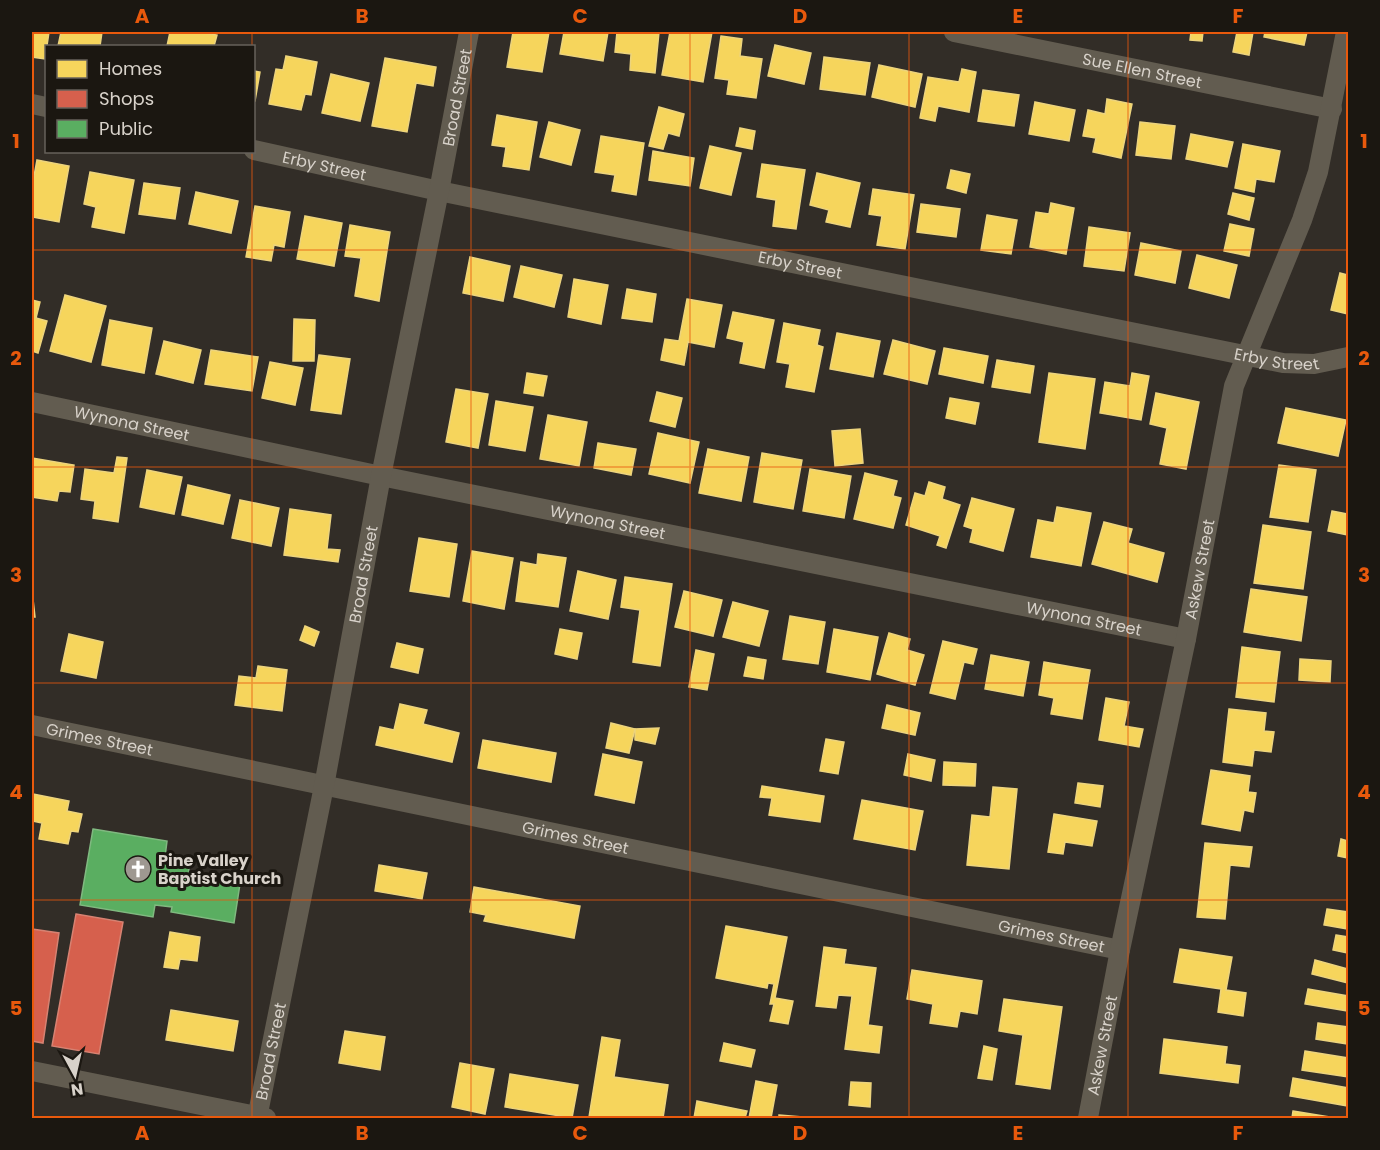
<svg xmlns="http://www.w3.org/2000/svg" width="1380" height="1150" font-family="Poppins,sans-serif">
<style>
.homes{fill:#f6d55c;stroke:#edd47d;stroke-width:1.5}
.shops{fill:#d6604d;stroke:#d78272;stroke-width:1.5}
.public{fill:#5aae61;stroke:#80b980;stroke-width:1.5}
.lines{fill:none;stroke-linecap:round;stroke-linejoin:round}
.minor{stroke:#625c50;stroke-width:20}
.grid{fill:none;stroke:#e8590c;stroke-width:1.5;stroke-opacity:0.55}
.labels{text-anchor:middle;stroke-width:6;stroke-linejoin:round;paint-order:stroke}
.street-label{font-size:16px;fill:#d8d2ca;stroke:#1b1711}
.poi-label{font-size:16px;font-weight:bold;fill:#d8d2ca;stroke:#1b1711;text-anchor:start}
.neatline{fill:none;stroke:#e8590c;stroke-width:2}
.grid-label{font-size:20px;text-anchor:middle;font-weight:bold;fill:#e8590c}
</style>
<rect width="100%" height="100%" fill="#322d27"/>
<g class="homes">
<polygon points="32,32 49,32 45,59 32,57"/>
<polygon points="61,32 102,32 100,46 58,46"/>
<polygon points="170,32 199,32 217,35 214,46 167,46"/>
<polygon points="513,32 549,32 542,72 507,67"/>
<polygon points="564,32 608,32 603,61 560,54"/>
<polygon points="617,32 659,32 655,73 630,70 631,54 615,52"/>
<polygon points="670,32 712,32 703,82 662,75"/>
<polygon points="1191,32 1203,32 1202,41 1190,40"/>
<polygon points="1237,32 1253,32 1249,55 1233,52"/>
<polygon points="1265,32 1307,32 1304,45 1264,37"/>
<polygon points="721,36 742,39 740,56 762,59 756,98 727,94 729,80 715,78"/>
<polygon points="775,45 811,53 804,84 768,76"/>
<polygon points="286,56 317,62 311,95 305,94 301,110 269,104 276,69 283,70"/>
<polygon points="824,57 870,63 865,95 820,89"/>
<polygon points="385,58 436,67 433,86 416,83 407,132 372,126"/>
<polygon points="879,65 922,74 915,107 872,97"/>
<polygon points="962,69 976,72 969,112 938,106 935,121 920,118 928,77 959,82"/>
<polygon points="254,71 260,72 255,101 254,101"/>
<polygon points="331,74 369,83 360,121 322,113"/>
<polygon points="983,90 1019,95 1014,126 978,121"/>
<polygon points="1107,99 1132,104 1121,158 1093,152 1096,138 1083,136 1088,110 1105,114"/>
<polygon points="1035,102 1075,110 1069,141 1029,134"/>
<polygon points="659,107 684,114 679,136 668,133 663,149 649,146"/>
<polygon points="497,115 537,122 529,170 503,166 506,147 492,145"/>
<polygon points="549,122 580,130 571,165 540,157"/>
<polygon points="1140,122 1175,126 1171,159 1136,155"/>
<polygon points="740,128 755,131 752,149 736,146"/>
<polygon points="1191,134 1233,142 1227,167 1186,159"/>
<polygon points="601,136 644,143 636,195 612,191 615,175 595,172"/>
<polygon points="1243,144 1280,151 1274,182 1256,179 1254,192 1235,188"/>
<polygon points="710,146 741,153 731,195 700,188"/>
<polygon points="653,151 694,158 690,186 649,180"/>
<polygon points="37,160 69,166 59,222 32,217 32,187"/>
<polygon points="762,164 805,170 796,229 773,226 776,200 757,197"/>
<polygon points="951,170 970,174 966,193 947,188"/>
<polygon points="90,172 134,180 124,233 92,227 96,207 84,204"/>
<polygon points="817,173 860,183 850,227 826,222 829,210 810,205"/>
<polygon points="144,183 180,188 175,219 139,214"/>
<polygon points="873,189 914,195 905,249 877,245 882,216 869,214"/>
<polygon points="196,192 238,201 231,233 189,224"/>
<polygon points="1233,193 1254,198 1249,220 1228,214"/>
<polygon points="1051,203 1074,208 1066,254 1030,247 1036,212 1049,214"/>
<polygon points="921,204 960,209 956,237 917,232"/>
<polygon points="255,206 290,212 284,247 274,245 271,261 246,257"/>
<polygon points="987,215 1017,220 1011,254 981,250"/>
<polygon points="305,216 342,223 334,266 297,259"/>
<polygon points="1230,224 1254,229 1249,256 1224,251"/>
<polygon points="350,225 390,232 379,301 355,296 361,258 345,256"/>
<polygon points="1089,227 1130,233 1124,271 1084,266"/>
<polygon points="1141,243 1181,251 1175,283 1135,275"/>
<polygon points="1197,255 1237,265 1229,298 1189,288"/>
<polygon points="470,257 510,266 503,301 463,293"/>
<polygon points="521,266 562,275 554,307 514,297"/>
<polygon points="1340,273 1348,275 1348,314 1331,310"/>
<polygon points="574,279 608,285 601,324 568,317"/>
<polygon points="627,289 656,294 652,322 622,318"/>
<polygon points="65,295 106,306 91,362 50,351"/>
<polygon points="687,299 722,305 714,347 688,342 684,365 661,360 665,339 679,341"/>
<polygon points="32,300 40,302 36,318 47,321 38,353 32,351"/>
<polygon points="733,312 774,320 764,368 740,363 744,342 727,338"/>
<polygon points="294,319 315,320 314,361 293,361"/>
<polygon points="110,320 152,328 144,373 102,365"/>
<polygon points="784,323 820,330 817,345 823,347 814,392 786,387 790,364 777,362"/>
<polygon points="837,333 880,341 873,377 830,369"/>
<polygon points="893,340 935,351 927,384 884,374"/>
<polygon points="164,341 201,350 193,383 156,374"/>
<polygon points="944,348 988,356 983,383 939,374"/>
<polygon points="211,350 258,357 252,391 205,384"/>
<polygon points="319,355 350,359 341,414 311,410"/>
<polygon points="997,360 1034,366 1030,393 992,387"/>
<polygon points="270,362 303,368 295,405 262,398"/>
<polygon points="527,373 547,376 543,396 524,393"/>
<polygon points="1049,373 1095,379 1085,449 1039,442"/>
<polygon points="1132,373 1149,376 1141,420 1100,413 1105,382 1130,386"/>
<polygon points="456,389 488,394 478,448 446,442"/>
<polygon points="657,392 682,398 675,427 650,421"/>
<polygon points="1156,393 1199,402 1186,469 1160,464 1167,428 1150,424"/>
<polygon points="950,398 979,403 975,424 946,418"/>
<polygon points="496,401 533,407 525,451 489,445"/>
<polygon points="1286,408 1346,420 1338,456 1278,443"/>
<polygon points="548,415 587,422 579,466 540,459"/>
<polygon points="860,429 863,463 835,466 832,431"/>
<polygon points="658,433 699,442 690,483 649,474"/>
<polygon points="598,443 636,449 631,475 594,468"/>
<polygon points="708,449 749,457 741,501 699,493"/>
<polygon points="762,453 802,460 793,509 754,502"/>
<polygon points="117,457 127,458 118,522 93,518 95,501 81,499 85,469 114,473"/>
<polygon points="32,458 74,465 70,492 59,491 57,501 32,497"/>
<polygon points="1279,465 1316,470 1308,522 1270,517"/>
<polygon points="810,469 851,476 844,518 803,511"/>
<polygon points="147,470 182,477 174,514 140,507"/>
<polygon points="865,473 897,481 893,496 901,498 893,528 854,519"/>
<polygon points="929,482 945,487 942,499 960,505 946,548 937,545 940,536 906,525 915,493 925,496"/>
<polygon points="188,485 230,495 223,524 182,515"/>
<polygon points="972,498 1014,509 1003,551 970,542 973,529 964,526"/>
<polygon points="240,500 279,508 271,546 232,538"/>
<polygon points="1057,507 1091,513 1081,566 1031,557 1038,520 1054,523"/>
<polygon points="290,509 331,515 327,549 340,550 338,562 284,555"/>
<polygon points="1332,511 1348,514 1348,535 1328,531"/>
<polygon points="1104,522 1132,529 1128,543 1164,553 1157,582 1092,564"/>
<polygon points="1263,525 1311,532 1303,589 1254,583"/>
<polygon points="419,538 457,544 449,597 410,591"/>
<polygon points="472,551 513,558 504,609 463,601"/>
<polygon points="538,554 566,558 558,607 516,601 521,562 537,565"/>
<polygon points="578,571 616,580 608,619 570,611"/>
<polygon points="625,577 672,584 660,666 633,662 640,610 621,607"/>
<polygon points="1251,589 1307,597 1301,641 1244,632"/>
<polygon points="684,591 722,600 713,636 675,627"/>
<polygon points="32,599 33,599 35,617 32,617"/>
<polygon points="733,602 768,611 759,646 723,637"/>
<polygon points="790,616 825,622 818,664 783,659"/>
<polygon points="305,626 319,632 314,646 300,640"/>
<polygon points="560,629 582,633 577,659 555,654"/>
<polygon points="834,629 878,637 870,680 827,672"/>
<polygon points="889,633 910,639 907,650 924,655 915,685 877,674"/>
<polygon points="69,634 103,642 96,678 61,671"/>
<polygon points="943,641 977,649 973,664 964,662 955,699 930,693"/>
<polygon points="397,643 423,649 418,673 391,667"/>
<polygon points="1242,647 1280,652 1274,702 1236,697"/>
<polygon points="696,650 714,654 707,690 689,687"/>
<polygon points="991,655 1029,662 1023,696 985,689"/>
<polygon points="748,657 766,660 763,679 744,676"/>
<polygon points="1300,659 1331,661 1330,682 1299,680"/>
<polygon points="1044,662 1090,670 1082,719 1051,714 1054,698 1039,695"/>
<polygon points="258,666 287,670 282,711 235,705 239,676 256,678"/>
<polygon points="1106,698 1129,702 1124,726 1143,729 1139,747 1099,740"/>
<polygon points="400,704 427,710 423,724 459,733 452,762 376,745 380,727 394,730"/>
<polygon points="887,705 920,713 915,735 882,728"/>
<polygon points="1229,709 1266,713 1264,731 1274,732 1271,752 1254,750 1252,766 1223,762"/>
<polygon points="611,723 635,729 629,753 606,748"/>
<polygon points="659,728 655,744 635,740 635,729"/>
<polygon points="826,739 844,742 838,774 820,771"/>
<polygon points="483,740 556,753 551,782 478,768"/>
<polygon points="603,754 642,762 634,803 595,795"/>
<polygon points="908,754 935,760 931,781 904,775"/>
<polygon points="944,762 976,764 975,786 943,785"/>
<polygon points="1211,770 1250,776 1248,792 1256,793 1253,812 1244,810 1240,831 1202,824"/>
<polygon points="1078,783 1103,786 1100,807 1075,803"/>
<polygon points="762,786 824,796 820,822 769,815 772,798 760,797"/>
<polygon points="993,787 1017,789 1009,869 967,865 972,815 990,817"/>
<polygon points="33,794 69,801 67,811 82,814 78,832 71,831 68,844 39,839 42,823 32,821 32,801"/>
<polygon points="862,800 923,811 915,850 854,839"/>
<polygon points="1054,814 1097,821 1092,846 1065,842 1063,854 1048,852"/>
<polygon points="1341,839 1348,841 1348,858 1338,856"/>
<polygon points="1205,843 1252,847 1249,867 1230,865 1225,919 1197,917"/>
<polygon points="379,865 427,873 422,899 375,891"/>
<polygon points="474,887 580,906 574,938 484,921 486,915 470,912"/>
<polygon points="1327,909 1348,912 1348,929 1324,925"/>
<polygon points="726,926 787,937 775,998 793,1001 788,1024 770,1021 774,1004 770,1004 774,984 768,983 767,988 716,978"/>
<polygon points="170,932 200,937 197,961 180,959 178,969 164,967"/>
<polygon points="1336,935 1348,937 1348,953 1333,950"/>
<polygon points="824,947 846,950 844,964 876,968 868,1025 882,1027 879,1053 845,1049 852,996 838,995 836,1008 816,1006"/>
<polygon points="1180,949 1232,957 1226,990 1246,993 1243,1016 1218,1012 1221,989 1174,982"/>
<polygon points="1315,960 1348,969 1348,983 1312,974"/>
<polygon points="912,970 982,981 977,1014 960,1011 957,1027 930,1023 933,1004 907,999"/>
<polygon points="1308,989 1348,996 1348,1011 1305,1004"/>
<polygon points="1004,999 1062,1007 1050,1089 1016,1084 1023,1035 999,1031"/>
<polygon points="171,1010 238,1021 233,1051 166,1040"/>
<polygon points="1318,1023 1348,1027 1348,1044 1316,1039"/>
<polygon points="345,1031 385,1037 380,1070 339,1063"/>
<polygon points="602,1037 620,1040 614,1077 668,1085 663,1118 597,1118 589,1117"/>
<polygon points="1164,1039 1227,1047 1225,1064 1240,1066 1238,1083 1160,1073"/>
<polygon points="724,1043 755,1050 751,1067 720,1061"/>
<polygon points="984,1046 997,1049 992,1080 978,1078"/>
<polygon points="1305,1051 1348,1058 1348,1077 1302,1070"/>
<polygon points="460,1063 494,1069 485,1114 452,1107"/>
<polygon points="510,1074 578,1085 572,1118 505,1107"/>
<polygon points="1293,1078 1348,1088 1348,1106 1290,1096"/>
<polygon points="756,1081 777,1085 771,1118 749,1118"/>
<polygon points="851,1082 871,1083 870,1107 849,1105"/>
<polygon points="697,1101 747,1111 745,1118 694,1118"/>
<polygon points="1293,1111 1336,1118 1292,1118"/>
<polygon points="779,1115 815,1118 779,1118"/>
</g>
<g class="shops">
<polygon points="76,914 123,922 99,1054 52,1046"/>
<polygon points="32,929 59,933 43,1043 32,1041"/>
</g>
<polygon class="public" points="93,829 167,841 165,857 190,861 188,876 240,884 234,923 171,912 172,907 155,905 153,917 80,905"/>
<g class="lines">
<g class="minor">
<path id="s1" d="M954 32 1332 109"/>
<polyline points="32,104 46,107"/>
<path id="s2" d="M254 150 439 191 1283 363 1314 364 1348 357"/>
<path id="s3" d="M32 402 381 476 1186 639"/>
<path id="s4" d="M32 725 1120 950"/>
<polyline points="32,1071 266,1118"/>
<path id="s5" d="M257 1118 324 786 381 476 439 191 469 32"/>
<path id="s6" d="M1088 1118 1120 950 1186 639 1234 386 1302 220 1318 172 1346 32"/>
</g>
</g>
<path class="grid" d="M252 32V46M471 32V1118M690 32V1118M909 32V1118M1128 32V1118M252 152V1118M32 250H1348M32 467H1348M32 683H1348M32 900H1348"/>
<defs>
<symbol id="church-disc" viewBox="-11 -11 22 22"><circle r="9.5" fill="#9e9891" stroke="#1b1711"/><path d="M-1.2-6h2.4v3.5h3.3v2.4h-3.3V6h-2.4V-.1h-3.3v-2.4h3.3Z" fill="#fff"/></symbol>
</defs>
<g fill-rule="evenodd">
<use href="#church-disc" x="123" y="854" width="30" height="30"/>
</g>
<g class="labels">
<g class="street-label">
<text dy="6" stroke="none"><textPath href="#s1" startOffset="192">Sue Ellen Street</textPath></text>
<text dy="6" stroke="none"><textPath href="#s5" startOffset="1040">Broad Street</textPath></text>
<text dy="6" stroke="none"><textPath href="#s2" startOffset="72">Erby Street</textPath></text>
<text dy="6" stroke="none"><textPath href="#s2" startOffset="558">Erby Street</textPath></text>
<text dy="6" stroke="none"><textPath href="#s2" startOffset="1044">Erby Street</textPath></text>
<text dy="6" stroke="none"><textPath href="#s3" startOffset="102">Wynona Street</textPath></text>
<text dy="6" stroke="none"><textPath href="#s3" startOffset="588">Wynona Street</textPath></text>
<text dy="6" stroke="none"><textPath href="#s6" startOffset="560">Askew Street</textPath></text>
<text dy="6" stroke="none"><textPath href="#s5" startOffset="554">Broad Street</textPath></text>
<text dy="6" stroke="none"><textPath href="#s3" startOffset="1074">Wynona Street</textPath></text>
<text dy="6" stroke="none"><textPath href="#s4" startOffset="69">Grimes Street</textPath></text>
<text dy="6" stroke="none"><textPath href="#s4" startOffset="555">Grimes Street</textPath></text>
<text dy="6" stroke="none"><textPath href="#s4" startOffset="1041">Grimes Street</textPath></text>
<text dy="6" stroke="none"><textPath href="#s6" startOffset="74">Askew Street</textPath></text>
<text dy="6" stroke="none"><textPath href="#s5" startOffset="68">Broad Street</textPath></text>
</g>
<g class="poi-label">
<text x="158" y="866">Pine Valley<tspan x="158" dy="18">Baptist Church</tspan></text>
</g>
</g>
<rect width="1380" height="1150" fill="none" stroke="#1b1711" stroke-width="66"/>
<rect x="45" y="45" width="210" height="108" fill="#1b1711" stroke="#67625b" stroke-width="1.5"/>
<rect x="57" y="60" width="30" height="18" fill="#f6d55c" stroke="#67625b" stroke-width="1.5"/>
<text x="99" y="75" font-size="18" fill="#d8d2ca">Homes</text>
<rect x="57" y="90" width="30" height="18" fill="#d6604d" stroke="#67625b" stroke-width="1.5"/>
<text x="99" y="105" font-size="18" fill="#d8d2ca">Shops</text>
<rect x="57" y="120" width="30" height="18" fill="#5aae61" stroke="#67625b" stroke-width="1.5"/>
<text x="99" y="135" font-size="18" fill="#d8d2ca">Public</text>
<g transform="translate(75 1075) rotate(172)" stroke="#1b1711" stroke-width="4.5" paint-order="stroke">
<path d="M0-4.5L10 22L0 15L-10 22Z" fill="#d8d2ca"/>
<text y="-9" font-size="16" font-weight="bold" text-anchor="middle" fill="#d8d2ca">N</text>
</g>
<rect x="33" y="33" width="1314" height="1084" class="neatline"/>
<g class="grid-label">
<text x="142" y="23">A</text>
<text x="362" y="23">B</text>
<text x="580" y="23">C</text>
<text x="800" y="23">D</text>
<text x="1018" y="23">E</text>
<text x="1238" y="23">F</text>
<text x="16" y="148">1</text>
<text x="1364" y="148">1</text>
<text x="16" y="365">2</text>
<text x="1364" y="365">2</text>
<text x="16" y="582">3</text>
<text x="1364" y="582">3</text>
<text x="16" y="799">4</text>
<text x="1364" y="799">4</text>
<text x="16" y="1015">5</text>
<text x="1364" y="1015">5</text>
<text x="142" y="1140">A</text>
<text x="362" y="1140">B</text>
<text x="580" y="1140">C</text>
<text x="800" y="1140">D</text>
<text x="1018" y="1140">E</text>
<text x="1238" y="1140">F</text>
</g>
</svg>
